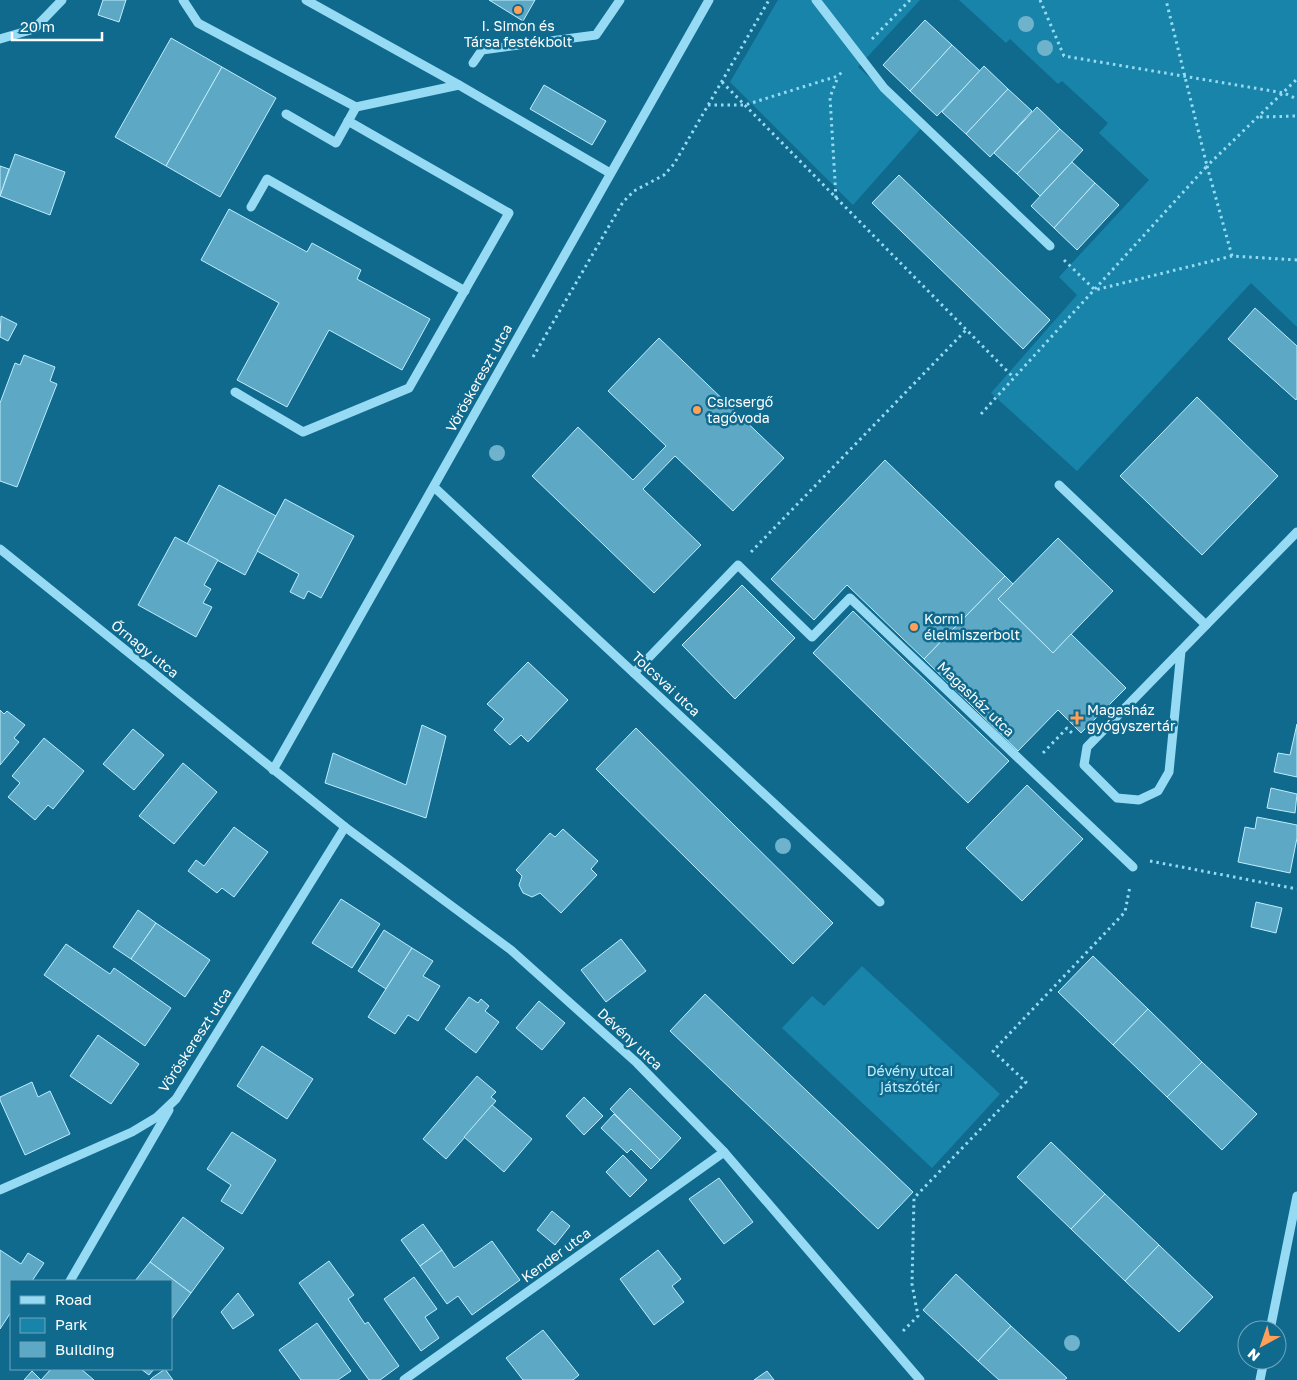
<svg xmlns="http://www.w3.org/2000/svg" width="1297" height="1380" font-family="'Golos Text',sans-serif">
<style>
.green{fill:#1984aa}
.building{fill:#5ca8c5;stroke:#bdedfe}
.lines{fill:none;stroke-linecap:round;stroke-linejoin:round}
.path{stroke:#96dbf3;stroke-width:3;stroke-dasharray:2.5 4;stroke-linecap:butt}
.minor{stroke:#96dbf3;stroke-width:9}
.tree{fill:#6fb2cc}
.poi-dot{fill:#ff9f58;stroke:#0f6a8e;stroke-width:2}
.labels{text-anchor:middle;stroke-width:5;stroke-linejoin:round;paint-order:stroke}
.poi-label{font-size:14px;fill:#fff;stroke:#0f6a8e;text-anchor:start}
.street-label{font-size:14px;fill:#fff;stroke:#0f6a8e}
.park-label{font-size:14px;fill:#bdedfe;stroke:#0f6a8e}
</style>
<rect width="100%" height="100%" fill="#0f6a8e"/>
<g class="green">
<polygon points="778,0 920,0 858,67 923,126 853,205 730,82"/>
<polygon points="959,0 1297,0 1297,327 1251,283 1077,471 991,393 1077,295 1059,277 1149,180 1099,133 1108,123 1062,81 1058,84 1010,39 1006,43"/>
<polygon points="862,966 1000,1094 932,1168 782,1028 812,996 824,1006"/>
</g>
<g class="building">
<polygon points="103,0 126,0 119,22 98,15"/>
<polygon points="489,0 535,0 523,21"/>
<polygon points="925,20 952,45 910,91 883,65"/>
<polygon points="171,38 222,67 166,166 115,137"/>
<polygon points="952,45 980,71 937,116 910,91"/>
<polygon points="984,66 1008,89 966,134 942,112"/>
<polygon points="222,67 276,98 220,197 166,166"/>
<polygon points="544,85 606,121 592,145 530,109"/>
<polygon points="1008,89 1032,111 990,157 966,134"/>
<polygon points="1037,107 1060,129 1017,174 994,153"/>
<polygon points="1060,129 1083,150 1040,196 1017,174"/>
<polygon points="15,154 65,172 50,215 0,196"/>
<polygon points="1072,162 1095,183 1054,228 1031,206"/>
<polygon points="0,166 9,169 0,196"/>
<polygon points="899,175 1050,320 1023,349 872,203"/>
<polygon points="1095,183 1119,205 1077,250 1054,228"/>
<polygon points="229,209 307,252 312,243 361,270 357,279 430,319 402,370 329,330 287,407 237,380 279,303 201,260"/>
<polygon points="1255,308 1297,346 1297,398 1296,400 1228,339"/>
<polygon points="1,316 17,324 8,341 0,337"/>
<polygon points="659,338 784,458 733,511 675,456 643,489 701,545 654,593 532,476 578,427 633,480 666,446 608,391"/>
<polygon points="24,355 55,367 50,381 57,384 17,487 0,481 0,403 15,363 20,365"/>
<polygon points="1197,397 1278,476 1202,555 1120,476"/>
<polygon points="885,460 1005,576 924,659 847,585 814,620 771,579"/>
<polygon points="219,485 276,516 245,575 187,544"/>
<polygon points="285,499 354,536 321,598 308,591 304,599 290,592 299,574 257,551"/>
<polygon points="175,537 218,560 204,585 211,589 203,603 212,607 196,637 138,605"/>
<polygon points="1058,538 1113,591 1053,653 998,599"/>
<polygon points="1005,576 1013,584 998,599 1053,653 1071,634 1126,688 1081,733 1058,710 1018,751 924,659"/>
<polygon points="742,585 795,638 735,699 682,645"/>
<polygon points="853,611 1009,761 968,803 813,653"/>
<polygon points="528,662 568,700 528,742 521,735 510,745 494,730 504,719 487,704"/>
<polygon points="0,710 4,714 7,711 25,725 14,738 19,742 0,765"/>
<polygon points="1297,724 1297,777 1274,772 1278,753 1290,755"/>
<polygon points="422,725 446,736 426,818 325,783 333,753 406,785"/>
<polygon points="636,728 833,923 793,964 596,769"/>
<polygon points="133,729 164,755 134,790 103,764"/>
<polygon points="44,738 84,771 53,809 48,805 35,820 8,797 20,783 12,776"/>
<polygon points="183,763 217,792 174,844 139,816"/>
<polygon points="1027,785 1083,839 1022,901 966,848"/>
<polygon points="1271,788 1297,794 1295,813 1267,808"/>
<polygon points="1257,817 1297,825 1297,838 1290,873 1238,862 1245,827 1255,829"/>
<polygon points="234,827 268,852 234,897 222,888 217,893 188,871 196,860 204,866"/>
<polygon points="563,829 598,861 591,869 597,875 561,913 540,893 532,897 523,893 519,885 522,876 516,870 550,833 555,837"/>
<polygon points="341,899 380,924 352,968 312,943"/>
<polygon points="1256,902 1282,908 1276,933 1251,927"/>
<polygon points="138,910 156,923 131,959 113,947"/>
<polygon points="156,923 210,960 185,997 131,959"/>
<polygon points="384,930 412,948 386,989 358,971"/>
<polygon points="621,939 646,971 606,1002 581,970"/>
<polygon points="66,944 110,974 114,968 171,1008 145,1046 44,975"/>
<polygon points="412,948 433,961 423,976 440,986 418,1021 408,1015 395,1034 368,1017"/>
<polygon points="1093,956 1148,1009 1113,1045 1058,992"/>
<polygon points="705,994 913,1192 878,1229 670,1031"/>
<polygon points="469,997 478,1003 481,999 489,1006 485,1011 499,1022 476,1053 445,1029"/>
<polygon points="539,1001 565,1023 542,1050 516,1028"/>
<polygon points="1148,1009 1202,1062 1167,1097 1113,1045"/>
<polygon points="98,1035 139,1064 111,1104 70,1076"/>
<polygon points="262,1046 313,1079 287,1119 237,1086"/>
<polygon points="1202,1062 1257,1114 1222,1150 1167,1097"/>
<polygon points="477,1076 496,1092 491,1097 496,1101 446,1159 423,1139"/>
<polygon points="32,1082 38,1097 50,1091 70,1134 25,1155 0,1100 0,1097"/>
<polygon points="630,1088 681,1138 660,1160 610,1109"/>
<polygon points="584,1097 603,1116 584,1135 566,1116"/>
<polygon points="492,1105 532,1139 504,1172 464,1137"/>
<polygon points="614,1114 660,1160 651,1169 631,1149 627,1153 601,1128"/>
<polygon points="232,1132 276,1160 242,1214 221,1201 231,1185 207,1169"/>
<polygon points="1051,1142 1105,1194 1071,1229 1017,1177"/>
<polygon points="623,1155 647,1180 630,1197 606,1172"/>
<polygon points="719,1178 753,1222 724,1244 689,1199"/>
<polygon points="1105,1194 1159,1245 1125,1281 1071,1229"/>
<polygon points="552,1211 570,1226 555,1245 537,1230"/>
<polygon points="183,1217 224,1248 191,1293 150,1262"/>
<polygon points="423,1224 442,1250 420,1266 401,1240"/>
<polygon points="492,1241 520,1280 472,1315 458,1296 447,1304 420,1266 442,1250 454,1268"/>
<polygon points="1159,1245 1213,1297 1179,1332 1125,1281"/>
<polygon points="0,1250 21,1264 28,1253 44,1263 32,1281 11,1281 11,1312 0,1329"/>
<polygon points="658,1250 681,1279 672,1286 684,1302 654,1325 620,1279"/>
<polygon points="329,1261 354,1295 348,1299 365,1324 368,1322 399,1366 380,1380 369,1380 299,1283"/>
<polygon points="150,1262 191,1293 171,1320 171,1281 135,1281"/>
<polygon points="956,1274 1011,1326 978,1361 923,1310"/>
<polygon points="414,1277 437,1309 425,1317 439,1338 421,1351 384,1299"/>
<polygon points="238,1293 254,1315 233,1329 221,1312"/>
<polygon points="317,1323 351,1371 338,1380 301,1380 279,1350"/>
<polygon points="1011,1326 1067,1378 1064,1380 999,1380 978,1361"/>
<polygon points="543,1330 579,1375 573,1380 523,1380 506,1358"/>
<polygon points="51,1369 81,1369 94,1380 41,1380"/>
<polygon points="141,1369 154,1369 149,1375"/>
<polygon points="165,1369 173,1380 150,1380 152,1378"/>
<polygon points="32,1371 41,1380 24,1380"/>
<polygon points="767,1371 774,1380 754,1380"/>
</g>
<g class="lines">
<g class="path">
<polyline points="1040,0 1064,56 1284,93 1297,99"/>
<polyline points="872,39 910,0"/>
<polyline points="722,82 1014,378"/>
<polyline points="708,105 745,105 838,76 844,70"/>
<polyline points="1260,117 1297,116"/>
<polyline points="836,198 830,97 838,77"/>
<polyline points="1232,256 1207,166 1297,79"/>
<polyline points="1064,260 1095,290 1232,256 1297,260"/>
<polyline points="533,357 623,202 634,191 664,175 674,164 769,0"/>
<polyline points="981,414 1207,166 1166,0"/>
<polyline points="751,552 966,330"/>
<polyline points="1043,753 1067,728 1074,735"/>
<polyline points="1150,861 1297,889"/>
<polyline points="903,1331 918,1316 912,1284 914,1198 1026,1082 993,1051 1125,912 1130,886"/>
</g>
<g class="minor">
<polyline points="183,0 198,23 356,107 459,85"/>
<polyline points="306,0 459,85 610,173"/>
<polyline points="816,0 884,88 1050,246"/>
<polyline points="0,39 34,29 62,0"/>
<polyline points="473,63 482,50 596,35 620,0"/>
<polyline points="286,114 336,143 356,107"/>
<polyline points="251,207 267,179 465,291"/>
<polyline points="235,392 303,432 409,388 509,213 348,121"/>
<polyline points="1059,485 1206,625 1297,532"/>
<polyline points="434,487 880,902"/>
<polyline points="0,549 345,827 511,950 637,1063 724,1152 920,1380"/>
<polyline points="1181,651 1169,772 1158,791 1139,800 1117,798 1084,765 1087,747 1206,625"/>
<polyline points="634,673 738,565 812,637 850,598 1133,867"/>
<polyline points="273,770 709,0"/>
<polyline points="0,1190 132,1132 157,1117 176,1099 345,827"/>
<polyline points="70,1281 169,1110"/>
<polyline points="1270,1330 1297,1196"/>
<polyline points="404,1380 724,1152"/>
<polyline points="1260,1380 1264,1360"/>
</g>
</g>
<g class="tree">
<circle cx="1026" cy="24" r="8"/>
<circle cx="1045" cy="48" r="8"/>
<circle cx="497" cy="453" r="8"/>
<circle cx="783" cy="846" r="8"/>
<circle cx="1072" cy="1343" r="8"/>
</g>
<g class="poi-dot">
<circle cx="518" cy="10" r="5"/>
<circle cx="697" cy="410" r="5"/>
<circle cx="914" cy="627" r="5"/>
<path d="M1074.5 710.5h5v5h5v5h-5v5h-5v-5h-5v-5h5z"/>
</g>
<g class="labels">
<g class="poi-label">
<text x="518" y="31" text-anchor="middle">I. Simon és<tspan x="518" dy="16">Társa festékbolt</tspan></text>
<text x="707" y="407">Csicsergő<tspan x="707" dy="16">tagóvoda</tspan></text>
<text x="924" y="624">Kormi<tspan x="924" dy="16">élelmiszerbolt</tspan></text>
<text x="1087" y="715">Magasház<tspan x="1087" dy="16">gyógyszertár</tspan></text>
</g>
<g class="street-label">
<text transform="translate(479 378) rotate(-61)" y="5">Vöröskereszt utca</text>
<text transform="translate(145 649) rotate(39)" y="5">Őrnagy utca</text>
<text transform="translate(666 684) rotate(43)" y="5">Tolcsvai utca</text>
<text transform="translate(976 699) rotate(44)" y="5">Magasház utca</text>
<text transform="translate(630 1039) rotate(43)" y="5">Dévény utca</text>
<text transform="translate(195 1040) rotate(-57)" y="5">Vöröskereszt utca</text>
<text transform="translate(556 1255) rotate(-36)" y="5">Kender utca</text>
</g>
<g class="park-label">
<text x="910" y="1076">Dévény utcai<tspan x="910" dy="16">játszótér</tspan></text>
</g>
</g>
<rect x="10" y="1280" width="162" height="90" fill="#0f6a8e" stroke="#6fa6bb"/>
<rect x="20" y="1296" width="25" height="8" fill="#96dbf3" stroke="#6fa6bb"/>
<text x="55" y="1305" font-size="15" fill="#ffffff">Road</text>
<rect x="20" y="1318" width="25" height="15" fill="#1984aa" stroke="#6fa6bb"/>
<text x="55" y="1330" font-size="15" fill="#ffffff">Park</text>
<rect x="20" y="1342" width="25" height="15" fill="#5ca8c5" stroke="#6fa6bb"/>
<text x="55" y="1355" font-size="15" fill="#ffffff">Building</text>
<g transform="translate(1262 1345) rotate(220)"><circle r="24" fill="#0f6a8e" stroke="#6fa6bb"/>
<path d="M0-4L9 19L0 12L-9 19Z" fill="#ff9f58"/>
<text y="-8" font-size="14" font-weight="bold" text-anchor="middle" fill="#ffffff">N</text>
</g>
<path d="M12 32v8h90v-8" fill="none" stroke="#ffffff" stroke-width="2.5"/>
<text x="20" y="32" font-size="15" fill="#ffffff" stroke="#0f6a8e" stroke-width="4" paint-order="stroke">20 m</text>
</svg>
